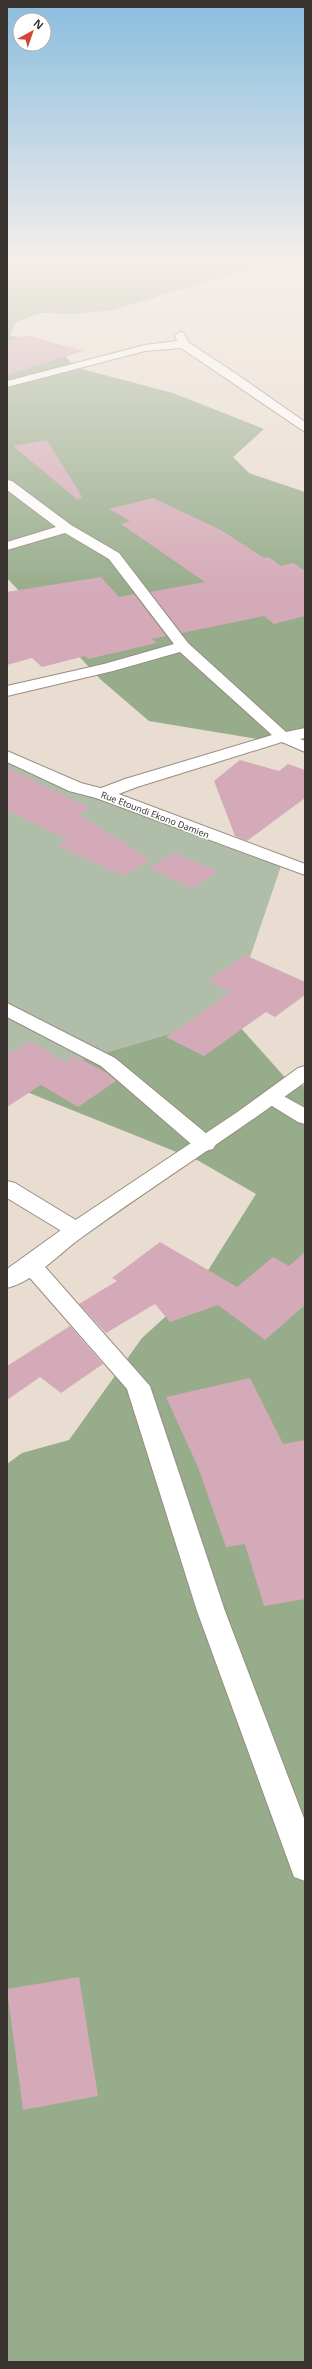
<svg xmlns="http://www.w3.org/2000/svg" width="312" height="2369" font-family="'Noto Sans',sans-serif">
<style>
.green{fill:#b0bda8}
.forest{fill:#97ac8b}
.building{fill:#d4aab8}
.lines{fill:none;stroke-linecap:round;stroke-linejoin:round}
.minor-casing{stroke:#988d81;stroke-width:2}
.tertiary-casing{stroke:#988d81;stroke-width:2}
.minor{fill:#fff;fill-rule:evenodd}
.tertiary{fill:#fff;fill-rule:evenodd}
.labels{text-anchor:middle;stroke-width:3;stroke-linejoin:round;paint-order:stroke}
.far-street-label{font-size:9px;fill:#393430;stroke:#fff}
</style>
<rect width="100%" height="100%" fill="#e9dcd0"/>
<polygon class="green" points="7,756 282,863 230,1016 7,1082"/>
<g class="forest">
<polygon points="7,263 301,263 247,270 112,310 77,314 41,313 16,322 10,335 64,354 74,367 173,393 264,429 233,457 249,473 305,492 305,747 149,721 100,679 7,578"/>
<polygon points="230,1016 290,1083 305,1086 305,2362 7,2362 7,1464 22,1453 69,1440 142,1338 197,1288 256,1194 199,1161 7,1084 7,1082"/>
</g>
<g class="building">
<polygon points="26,335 83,351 7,375 7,342"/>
<polygon points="47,440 82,497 78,500 13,446"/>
<polygon points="153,498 221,530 264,558 269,557 281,566 294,563 305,571 305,616 274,624 264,616 182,633 150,592 205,582 121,524 130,521 109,509"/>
<polygon points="101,577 119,597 134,594 166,636 152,639 157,643 88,659 85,656 42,667 32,658 7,665 7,592"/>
<polygon points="240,760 279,771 288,764 305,770 305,798 247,841 235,836 214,781"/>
<polygon points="7,768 90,808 79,814 150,860 123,876 57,845 68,840 7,810"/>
<polygon points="174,853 195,862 218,872 193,888 149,868"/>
<polygon points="245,955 305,982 305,995 275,1017 266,1012 204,1056 166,1037 232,992 208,981"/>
<polygon points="31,1041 65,1062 75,1056 107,1073 116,1081 78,1107 41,1085 7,1107 7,1055"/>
<polygon points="160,1242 237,1287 273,1257 289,1266 305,1252 305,1305 265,1340 218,1305 170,1322 155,1304 106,1333 79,1304 117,1281 112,1278"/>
<polygon points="70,1326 103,1364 61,1393 40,1377 7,1400 7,1366"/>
<polygon points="250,1378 283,1444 305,1440 305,1599 264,1606 245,1544 226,1547 198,1467 166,1397"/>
<polygon points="79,1977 98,2096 23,2110 7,1989"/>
</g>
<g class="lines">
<defs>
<g id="minor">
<polygon points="180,332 184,333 188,342 238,375 305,422 305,432 181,348 145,351 7,387 7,381 145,345 177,341 175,335"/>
<polygon points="7,480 12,481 71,525 119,553 188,643 286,732 305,728 305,738 300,739 305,741 305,752 282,742 137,787 108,798 96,798 94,794 96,790 125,779 272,735 180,652 113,671 7,696 7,686 104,664 174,644 109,559 65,533 7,550 7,542 56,527 7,490"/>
<polygon points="7,1003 115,1058 213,1139 216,1144 213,1149 205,1151 197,1149 101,1066 7,1017"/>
<polygon points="271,1091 278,1093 305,1108 305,1124 298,1122 264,1101 261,1097 264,1093"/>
<polygon points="7,1181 15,1183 84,1225 87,1230 84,1235 76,1237 68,1235 7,1198"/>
<polygon points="31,1257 39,1260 150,1386 225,1611 305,1821 305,1881 294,1877 197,1611 127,1389 23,1270 19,1265 23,1260"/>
</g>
<g id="tertiary">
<polygon points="7,751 81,783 108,790 305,864 305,875 96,798 69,791 7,762"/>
<path d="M305 1066V1082C233 1135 157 1183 85 1235 60 1252 37 1280 7 1288V1269L68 1225 236 1113 298 1068Z"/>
</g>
</defs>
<use href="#minor" class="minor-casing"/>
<use href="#tertiary" class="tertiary-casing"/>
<use href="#minor" class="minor"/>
<use href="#tertiary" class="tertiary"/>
</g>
<linearGradient id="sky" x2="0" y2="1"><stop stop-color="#89bddf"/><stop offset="0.44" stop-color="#f5efea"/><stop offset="1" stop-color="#f5efea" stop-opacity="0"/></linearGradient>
<rect width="312" height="595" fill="url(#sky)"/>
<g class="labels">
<g class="far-street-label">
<text transform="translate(155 815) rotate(21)" y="3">Rue Etoundi Ekono Damien</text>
</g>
</g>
<rect width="312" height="2369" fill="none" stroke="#393430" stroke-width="16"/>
<g transform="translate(32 32) rotate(40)"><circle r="19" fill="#ffffff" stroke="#b0aeac"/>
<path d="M0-3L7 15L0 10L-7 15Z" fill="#d3453b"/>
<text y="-6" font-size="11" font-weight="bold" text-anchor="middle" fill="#393430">N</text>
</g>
</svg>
